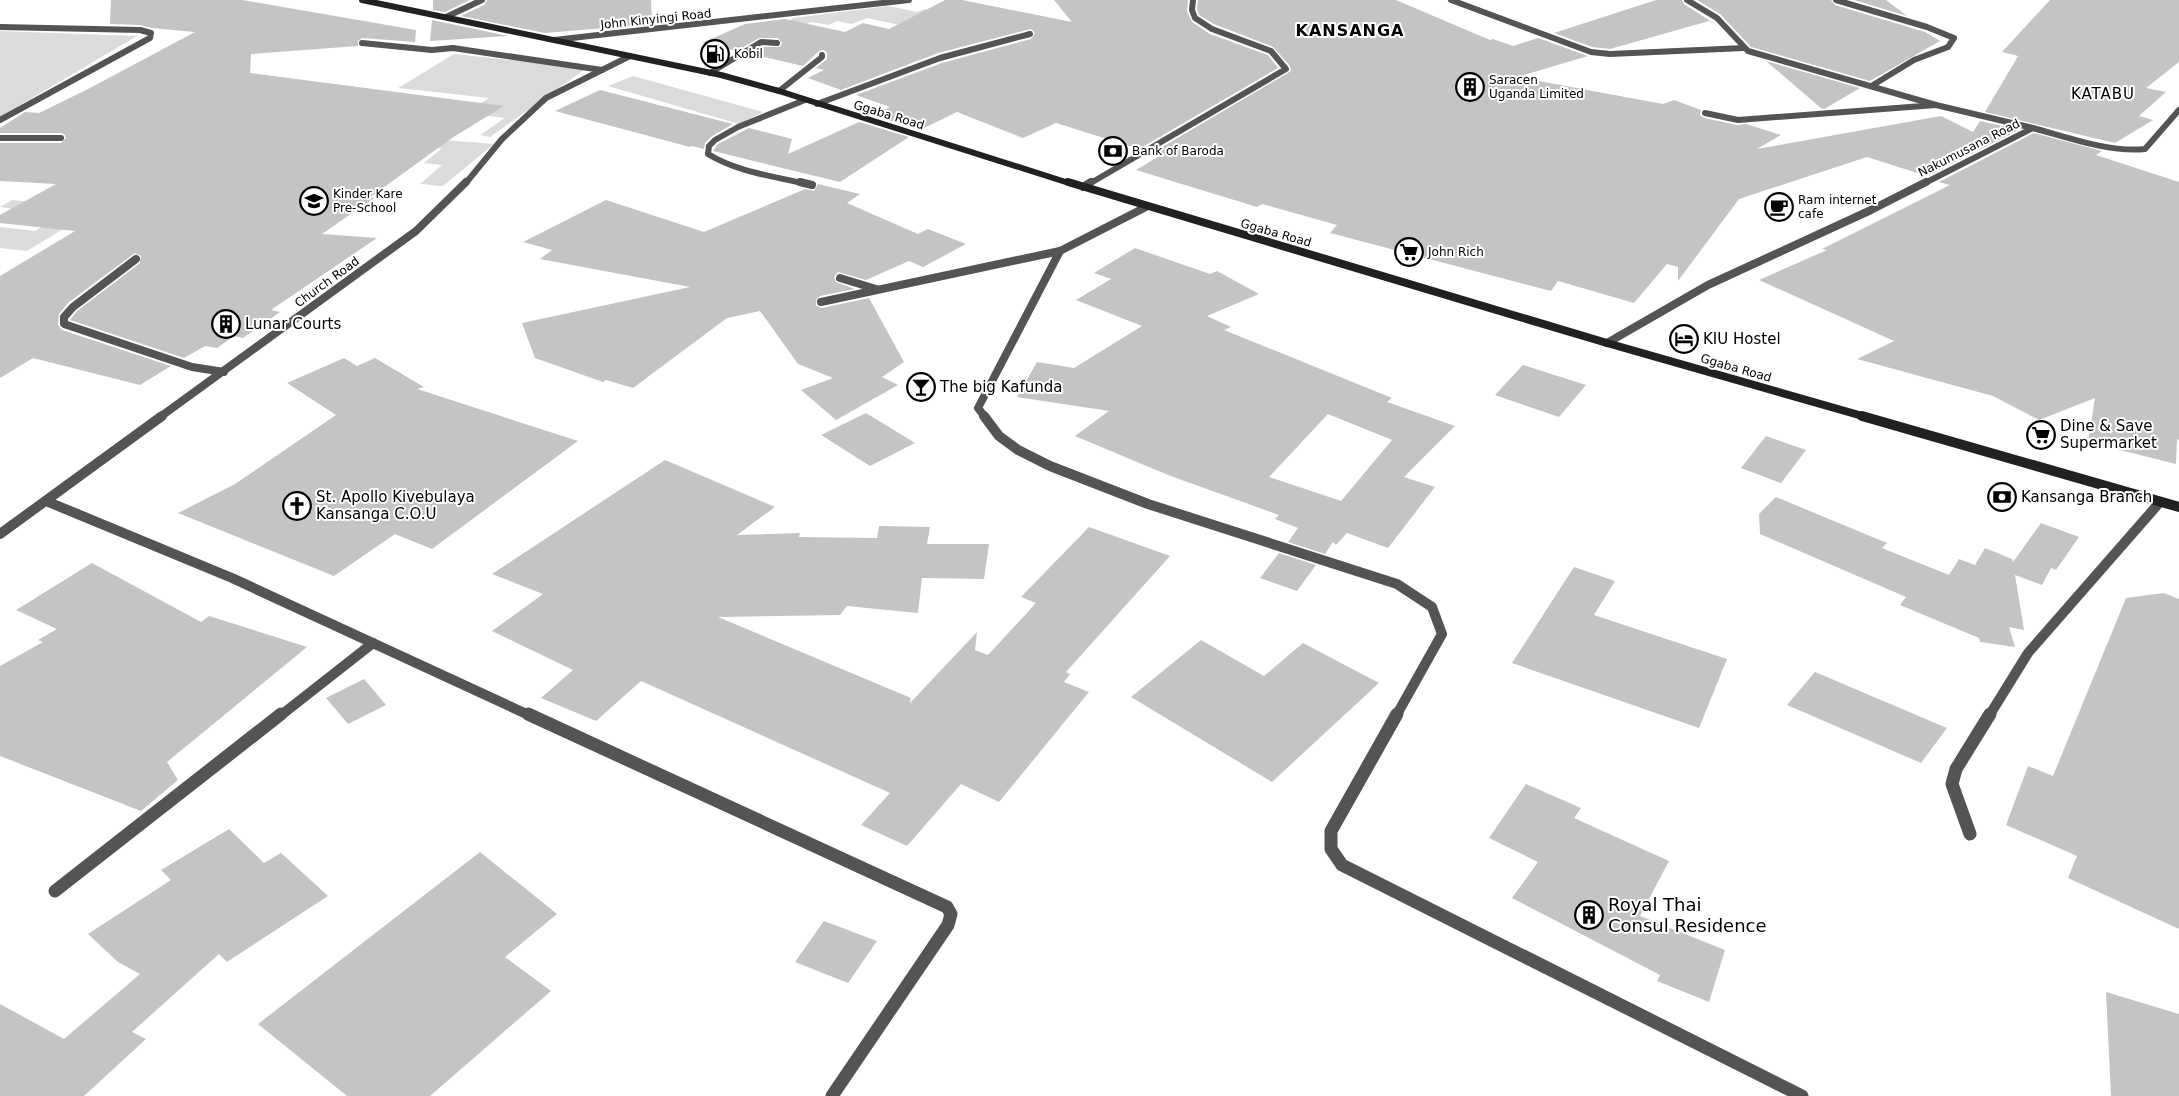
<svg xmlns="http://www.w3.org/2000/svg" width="2179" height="1096" font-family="'DejaVu Sans',sans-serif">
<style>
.green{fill:#dbdbdb}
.building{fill:#c4c4c4;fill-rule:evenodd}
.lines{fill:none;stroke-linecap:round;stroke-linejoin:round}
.lane-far1{stroke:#545454;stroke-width:6}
.lane{stroke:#545454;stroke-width:8}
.street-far3{stroke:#545454;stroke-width:6}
.street-far2{stroke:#545454;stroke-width:8}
.street-far1{stroke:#545454;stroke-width:10}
.street{stroke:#545454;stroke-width:13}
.secondary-far2{stroke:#212121;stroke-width:6}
.secondary-far1{stroke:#212121;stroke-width:8}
.secondary{stroke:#212121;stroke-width:10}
.labels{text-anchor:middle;stroke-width:4;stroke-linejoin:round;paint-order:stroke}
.far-street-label{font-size:12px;fill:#000;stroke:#fff}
.far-poi-label{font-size:12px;fill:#000;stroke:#fff;text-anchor:start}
.far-quarter-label{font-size:15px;letter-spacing:1px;fill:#000;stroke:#fff}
.poi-label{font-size:15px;fill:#000;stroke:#fff;text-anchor:start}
.far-district-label{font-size:16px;font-weight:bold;letter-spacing:1px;fill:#000;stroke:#fff}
.near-poi-label{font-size:18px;fill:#000;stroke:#fff;text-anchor:start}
</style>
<rect width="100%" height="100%" fill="#fff"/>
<g class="green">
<polygon points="889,6 917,12 925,9 962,16 942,34 867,18 852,24 837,21 829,25 811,22 803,26 787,23 793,18"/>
<polygon points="0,31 137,36 0,117"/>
<polygon points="454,54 587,68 490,137 480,135 505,118 466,113 489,98 398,88"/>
<polygon points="633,76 763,112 739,124 608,86"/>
<polygon points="331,131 494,144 443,186 420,184 442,165 424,163 442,148 395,144"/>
<polygon points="12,200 88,208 96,209 27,251 0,248 0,227 35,231 61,215 0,207"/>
</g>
<g class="building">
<polygon points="111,0 242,0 416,30 415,42 362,38 358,41 358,46 251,54 250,73 504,106 452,138 369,198 374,198 322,234 377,238 271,310 280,312 243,338 234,336 217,348 205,346 184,358 70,320 77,311 140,263 141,256 135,253 69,302 59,314 58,325 62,330 171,366 140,385 33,358 0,378 0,276 75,231 0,223 0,215 56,184 0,181 0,143 61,143 66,138 65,135 61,133 0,133 0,128 25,112 39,113 90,88 195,32 152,28 140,25 110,24"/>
<polygon points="433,0 470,0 445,12 433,10"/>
<polygon points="487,0 651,0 652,24 545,33 461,16 484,5"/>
<polygon points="945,0 962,0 1072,22 1054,0 1188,0 1187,11 1192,22 1210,34 1268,55 1278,68 1139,149 1056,123 1023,138 957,112 920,130 873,115 890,107 856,95 942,63 1031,39 1035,33 1031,29 938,53 841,90 808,78 824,70 816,68 827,59 827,53 824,50 819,51 803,66 751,54 762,47 780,47 782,43 778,38 759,38 737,51 702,43 745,24 785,19 845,32 863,23 889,29"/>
<polygon points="1198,0 1396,0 1490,40 1493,39 1513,46 1538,38 1588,56 1517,77 1663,104 1674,100 1701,110 1700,115 1704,118 1737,125 1746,124 1781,135 1757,149 1941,116 1973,132 1980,121 2019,130 1927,176 1867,157 1739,199 1678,281 1678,267 1667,264 1634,303 1558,281 1551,291 1330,233 1337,225 1262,204 1257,207 1136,170 1161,155 1152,153 1291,71 1290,66 1273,47 1214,24 1199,15 1197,9"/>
<polygon points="1656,0 1682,0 1684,4 1718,26 1709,21 1610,49 1592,47 1554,33"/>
<polygon points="1697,0 1831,0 1835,5 1925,32 1940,41 1870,81 1751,47 1720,14"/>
<polygon points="1854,0 1886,0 1907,16"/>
<polygon points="2050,0 2179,0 2179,62 2146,88 2166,92 2139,116 2153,120 2115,143 1985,112 2018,56 2002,52"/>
<polygon points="432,20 508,36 430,41"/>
<polygon points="1766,61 1860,88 1826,108 1822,109"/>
<polygon points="600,90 733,124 712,136 705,143 704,149 692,146 690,147 555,111"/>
<polygon points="859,122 909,137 840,182 713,151 718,144 749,128 792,139 788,154"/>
<polygon points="2034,133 2102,151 2096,155 2179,182 2179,440 2177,439 2176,464 2088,442 2095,398 2039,420 1993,396 1857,359 1894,341 1759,280 1827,250 1822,249 1950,185 1939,182"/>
<polygon points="818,184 860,194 847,203 918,234 928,229 966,244 923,267 909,261 866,280 838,272 834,277 836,282 855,289 820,296 816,300 816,306 822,308 869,298 904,362 882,377 898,385 836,420 801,390 833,378 798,364 760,311 727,318 633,388 606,380 603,382 535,358 522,323 690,287 540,259 552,250 523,242 606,200 704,232 805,189 814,191"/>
<path d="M1135 248 1210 274 1217 271 1259 294 1207 316 1231 327 1224 330 1392 398 1387 402 1455 426 1404 477 1435 487 1388 548 1347 533 1336 545 1333 542 1325 554 1288 542 1298 528 1275 519 1279 515 1168 475 1075 436 1109 411 1017 397 1037 362 1074 368 1142 326 1076 300 1111 279 1094 273ZM1328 414 1392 440 1341 501 1269 477Z"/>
<polygon points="344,358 357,366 375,358 424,387 417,389 578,441 432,549 395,534 334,576 178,513 235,484 336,415 287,383"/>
<polygon points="1523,365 1539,370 1586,385 1559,417 1495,395"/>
<polygon points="866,413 915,443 870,466 821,435"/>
<polygon points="1766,436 1806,450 1781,483 1741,468"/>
<polygon points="665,460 775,507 737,535 800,533 799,537 877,538 879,526 930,527 927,544 989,544 984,579 922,578 918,613 847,606 840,615 718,617 911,698 910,703 977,632 975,650 988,655 1036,603 1021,597 1089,527 1170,556 1066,672 1070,674 1064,682 1089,692 999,802 961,784 907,846 861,825 890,793 641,681 596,721 541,698 573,670 492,631 543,594 492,574"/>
<polygon points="1776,497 1887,543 1882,548 1949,575 1959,559 1975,565 1985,548 2012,559 2013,562 2041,523 2079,537 2056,570 2051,568 2042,585 2015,575 2024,630 2009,627 2015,647 1980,642 1979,638 1900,605 1906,597 1760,534 1759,514"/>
<polygon points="1279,553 1316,565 1297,591 1260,578"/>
<polygon points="92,563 201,622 209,616 307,647 167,762 178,780 141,811 0,756 0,666 43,642 38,640 57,629 16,610"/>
<polygon points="1574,567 1615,581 1594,615 1727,659 1699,728 1512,663"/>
<polygon points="2164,593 2179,599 2179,929 2068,878 2077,856 2006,825 2028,766 2053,776 2126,598"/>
<polygon points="1201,640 1264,676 1303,643 1379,683 1272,782 1131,697"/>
<polygon points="1815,672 1947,728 1921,763 1787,705"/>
<polygon points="364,679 386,705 348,724 326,698"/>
<polygon points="1526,784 1581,808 1574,818 1669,861 1640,916 1725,950 1709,1002 1657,981 1660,975 1512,898 1538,862 1489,838"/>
<polygon points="229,829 264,863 281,853 328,896 227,962 219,954 132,1032 146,1039 84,1096 0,1096 0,1004 64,1039 140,974 118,962 88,934 171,880 161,870"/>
<polygon points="480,852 557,914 505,957 551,991 430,1096 347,1096 258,1024"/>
<polygon points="824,921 877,941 848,983 795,962"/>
<polygon points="2106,992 2179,1014 2179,1096 2111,1096"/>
</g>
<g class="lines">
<g class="lane-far1">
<polyline points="362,43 432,50 453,48 602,70"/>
<polyline points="710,73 761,42 777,43"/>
<polyline points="779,91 822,57 822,55"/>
<path d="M805 100 738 127 715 140 709 146 708 154C737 172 773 176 806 184"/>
<polyline points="817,104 940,58 1030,34"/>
<polyline points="1705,113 1738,120 1936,105"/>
<polyline points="0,120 150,38 151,33 140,30"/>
<polyline points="0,138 61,138"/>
<polyline points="1089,184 1286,69 1271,51 1212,29 1195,18 1192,10 1193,0"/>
</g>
<g class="lane">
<polyline points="800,182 812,185"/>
<polyline points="1083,187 1091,182"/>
<polyline points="136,259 73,307 64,317 64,324 192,367 224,372"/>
</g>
<g class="street-far3">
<polyline points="1451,0 1591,52 1610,54 1744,48"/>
<polyline points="1687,0 1717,18 1748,51 1936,105 2033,128 1923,184"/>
<polyline points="1836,0 1927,27 1954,38 1948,47 1914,60 1873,85"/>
<polyline points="446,17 482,0"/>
<polyline points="0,27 140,30"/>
<polyline points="554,40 909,0"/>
<path d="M2033 128C2066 137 2111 153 2145 149L2179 110"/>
<polyline points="465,184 502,139 546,98 630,56"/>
</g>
<g class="street-far2">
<polyline points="840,278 876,289"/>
<polyline points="821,302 1060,251 1146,207"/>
<polyline points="1607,343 1708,285 1871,210 1926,182"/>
<polyline points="160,417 416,231 466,182"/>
<polyline points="985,417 978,408 1060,251"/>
</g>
<g class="street-far1">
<polyline points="984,416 999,436 1018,450 1050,466 1148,504 1397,584 1432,607 1442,634 1396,716"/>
<polyline points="46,501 232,578 531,716"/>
<polyline points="0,534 162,416"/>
<polyline points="280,716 373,643"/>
<polyline points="1989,716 2028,653 2160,502"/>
</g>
<g class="street">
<polyline points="528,714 947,907 951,914 948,925 832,1096"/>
<polyline points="1397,714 1331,831 1331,849 1342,865 1802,1096"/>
<polyline points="1970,834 1952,784 1956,769 1990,714"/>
<polyline points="55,891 281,714"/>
</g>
<polyline class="secondary-far2" points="362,0 721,75 779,91 1072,184"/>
<polyline class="secondary-far1" points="1068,182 1607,343 1866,417"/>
<polyline class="secondary" points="1862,416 2179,507"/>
</g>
<defs>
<symbol id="fuel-ring" viewBox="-11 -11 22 22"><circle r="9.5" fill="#fff" stroke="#000" stroke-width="1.5"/><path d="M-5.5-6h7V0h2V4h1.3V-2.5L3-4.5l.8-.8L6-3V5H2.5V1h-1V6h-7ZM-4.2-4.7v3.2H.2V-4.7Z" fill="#000"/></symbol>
<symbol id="building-ring" viewBox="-11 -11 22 22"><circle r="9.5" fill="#fff" stroke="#000" stroke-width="1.5"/><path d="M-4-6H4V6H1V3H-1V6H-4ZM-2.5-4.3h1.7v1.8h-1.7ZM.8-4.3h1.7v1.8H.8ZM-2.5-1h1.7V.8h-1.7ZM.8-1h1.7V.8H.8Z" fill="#000"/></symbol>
<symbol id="bank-ring" viewBox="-11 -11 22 22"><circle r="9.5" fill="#fff" stroke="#000" stroke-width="1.5"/><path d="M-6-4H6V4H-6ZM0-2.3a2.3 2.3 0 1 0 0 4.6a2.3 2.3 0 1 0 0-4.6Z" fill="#000"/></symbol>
<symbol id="school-ring" viewBox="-11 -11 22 22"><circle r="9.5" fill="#fff" stroke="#000" stroke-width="1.5"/><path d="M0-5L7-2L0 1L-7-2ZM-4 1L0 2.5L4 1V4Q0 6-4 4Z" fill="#000"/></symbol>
<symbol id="cafe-ring" viewBox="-11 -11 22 22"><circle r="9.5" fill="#fff" stroke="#000" stroke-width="1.5"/><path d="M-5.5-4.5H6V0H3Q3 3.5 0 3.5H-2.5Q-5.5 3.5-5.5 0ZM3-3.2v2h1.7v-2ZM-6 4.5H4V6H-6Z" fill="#000"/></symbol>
<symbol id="supermarket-ring" viewBox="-11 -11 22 22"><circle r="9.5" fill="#fff" stroke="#000" stroke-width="1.5"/><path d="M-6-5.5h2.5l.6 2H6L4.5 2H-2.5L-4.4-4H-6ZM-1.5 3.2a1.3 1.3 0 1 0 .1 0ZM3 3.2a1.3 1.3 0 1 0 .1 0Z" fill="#000"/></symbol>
<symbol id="hotel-ring" viewBox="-11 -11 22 22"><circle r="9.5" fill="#fff" stroke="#000" stroke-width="1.5"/><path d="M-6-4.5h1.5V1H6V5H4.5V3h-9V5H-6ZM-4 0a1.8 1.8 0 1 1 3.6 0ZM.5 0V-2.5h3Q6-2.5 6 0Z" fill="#000"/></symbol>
<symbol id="bar-ring" viewBox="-11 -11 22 22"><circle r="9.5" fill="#fff" stroke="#000" stroke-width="1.5"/><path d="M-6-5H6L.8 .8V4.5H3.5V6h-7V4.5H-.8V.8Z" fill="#000"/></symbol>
<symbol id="church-ring" viewBox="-11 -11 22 22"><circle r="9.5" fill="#fff" stroke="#000" stroke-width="1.5"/><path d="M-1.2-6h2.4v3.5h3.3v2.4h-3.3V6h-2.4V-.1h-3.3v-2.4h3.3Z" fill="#000"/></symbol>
</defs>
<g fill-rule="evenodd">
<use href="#fuel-ring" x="699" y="38" width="32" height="32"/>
<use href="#building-ring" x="1454" y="71" width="32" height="32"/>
<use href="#bank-ring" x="1097" y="135" width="32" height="32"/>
<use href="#school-ring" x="298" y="185" width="32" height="32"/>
<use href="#cafe-ring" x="1763" y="191" width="32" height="32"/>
<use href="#supermarket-ring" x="1393" y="236" width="32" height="32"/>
<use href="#building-ring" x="210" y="308" width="32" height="32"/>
<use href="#hotel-ring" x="1668" y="323" width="32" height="32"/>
<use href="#bar-ring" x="905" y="371" width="32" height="32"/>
<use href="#supermarket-ring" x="2025" y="419" width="32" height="32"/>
<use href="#bank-ring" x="1986" y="481" width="32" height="32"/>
<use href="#church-ring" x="281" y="490" width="32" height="32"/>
<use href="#building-ring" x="1573" y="899" width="32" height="32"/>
</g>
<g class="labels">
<g class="far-street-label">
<text transform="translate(656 19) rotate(-6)" y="4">John Kinyingi Road</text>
<text transform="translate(889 115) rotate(17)" y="4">Ggaba Road</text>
<text transform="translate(1969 148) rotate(-27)" y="4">Nakumusana Road</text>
<text transform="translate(1276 233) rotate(16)" y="4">Ggaba Road</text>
<text transform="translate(327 282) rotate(-36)" y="4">Church Road</text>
<text transform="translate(1736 368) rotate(16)" y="4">Ggaba Road</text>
</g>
<g class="far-poi-label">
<text x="734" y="58">Kobil</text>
<text x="1489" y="84">Saracen<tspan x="1489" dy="14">Uganda Limited</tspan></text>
<text x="1132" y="155">Bank of Baroda</text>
<text x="333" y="198">Kinder Kare<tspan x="333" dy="14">Pre-School</tspan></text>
<text x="1798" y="204">Ram internet<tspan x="1798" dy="14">cafe</tspan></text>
<text x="1428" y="256">John Rich</text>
</g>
<g class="far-quarter-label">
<text x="2103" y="99">KATABU</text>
</g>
<g class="poi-label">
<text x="245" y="329">Lunar Courts</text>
<text x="1703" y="344">KIU Hostel</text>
<text x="940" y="392">The big Kafunda</text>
<text x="2060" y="431">Dine &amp; Save<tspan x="2060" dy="17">Supermarket</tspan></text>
<text x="316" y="502">St. Apollo Kivebulaya<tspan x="316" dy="17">Kansanga C.O.U</tspan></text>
<text x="2021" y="502">Kansanga Branch</text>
</g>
<g class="far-district-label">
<text x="1350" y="36">KANSANGA</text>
</g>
<g class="near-poi-label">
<text x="1608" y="911">Royal Thai<tspan x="1608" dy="21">Consul Residence</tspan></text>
</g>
</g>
</svg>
